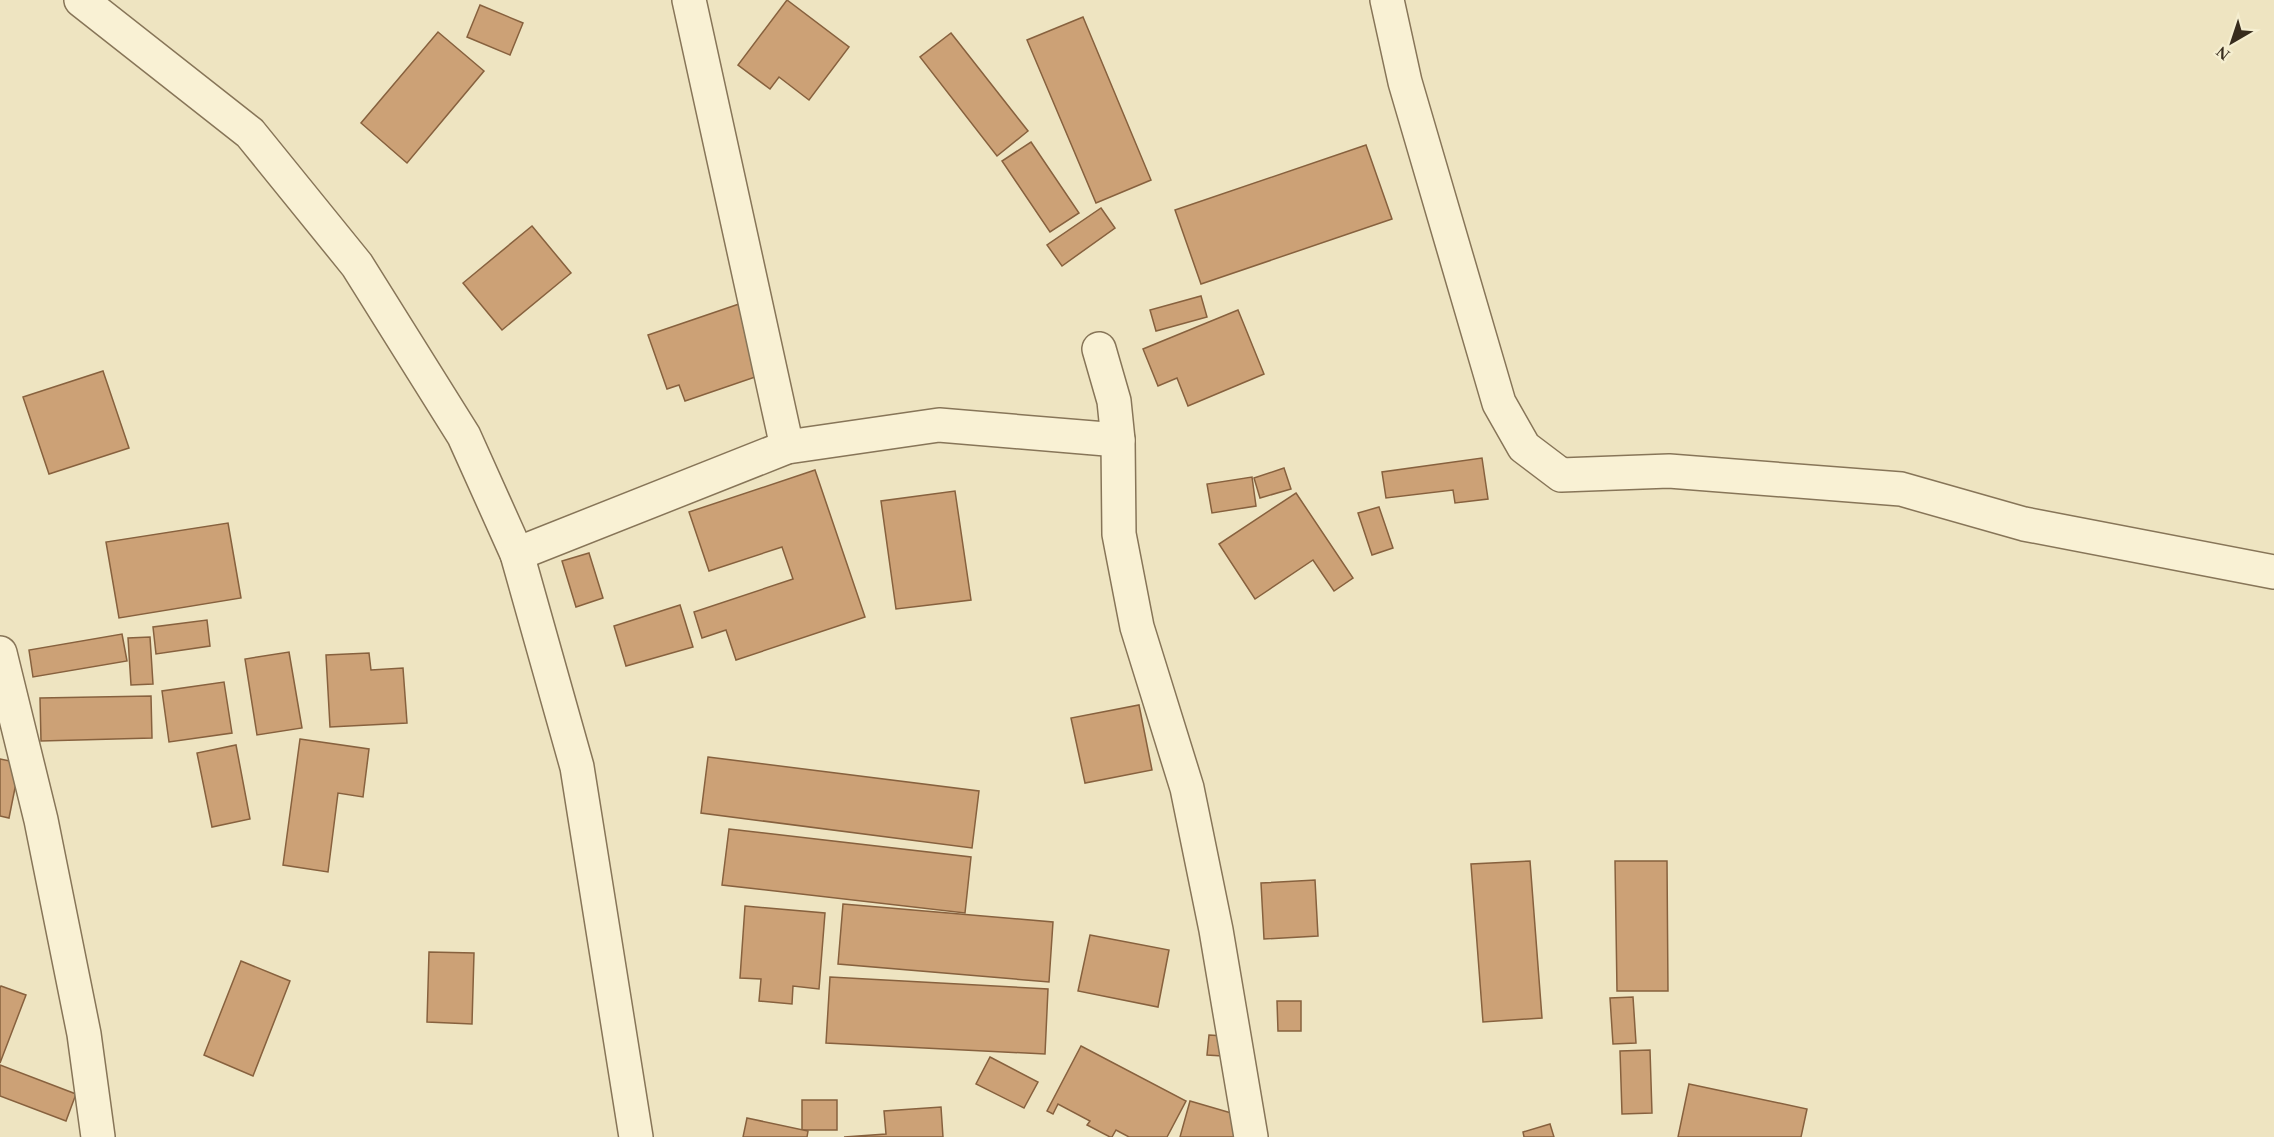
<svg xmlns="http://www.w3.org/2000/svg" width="2274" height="1137" font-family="Georgia,serif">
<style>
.building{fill:#cca176;stroke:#87613e;stroke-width:1.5}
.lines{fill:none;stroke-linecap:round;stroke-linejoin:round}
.minor-casing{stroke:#877558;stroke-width:36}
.minor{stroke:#f9f1d4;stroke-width:33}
</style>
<rect width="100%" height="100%" fill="#eee4c1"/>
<g class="building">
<polygon points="787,0 849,47 809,100 779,77 770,89 738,65"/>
<polygon points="480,5 523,23 510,55 467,37"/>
<polygon points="1083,17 1151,180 1096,203 1027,40"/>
<polygon points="438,32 484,71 407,163 361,123"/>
<polygon points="951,33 1028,131 997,156 920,57"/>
<polygon points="1031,142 1079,213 1050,232 1002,161"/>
<polygon points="1366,145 1392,219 1201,284 1175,210"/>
<polygon points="1101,208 1115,228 1062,266 1047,245"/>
<polygon points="532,226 571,273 502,330 463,283"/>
<polygon points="1201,296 1207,317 1156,331 1150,310"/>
<polygon points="739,304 764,374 685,401 679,385 667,389 648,335"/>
<polygon points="1238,310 1264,374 1188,406 1177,378 1158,386 1143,349"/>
<polygon points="103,371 129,448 49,474 23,397"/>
<polygon points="1482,458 1488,499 1455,503 1453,490 1386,498 1382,472"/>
<polygon points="1284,468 1291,489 1260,498 1254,478"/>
<polygon points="815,470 865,617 736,660 726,630 702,638 694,612 793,579 782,547 709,571 689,512"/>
<polygon points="1252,477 1256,506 1212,513 1207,484"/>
<polygon points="955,491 971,600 896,609 881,501"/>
<polygon points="1296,493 1353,578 1334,591 1313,560 1255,599 1219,544"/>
<polygon points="1379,507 1393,548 1372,555 1358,513"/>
<polygon points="228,523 241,598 119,618 106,542"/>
<polygon points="589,553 603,598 576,607 562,561"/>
<polygon points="680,605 693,647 626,666 614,626"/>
<polygon points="207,620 210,646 156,654 153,627"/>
<polygon points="122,634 127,661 33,677 29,650"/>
<polygon points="150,637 153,684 131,685 128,638"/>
<polygon points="289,652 302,728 257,735 245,659"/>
<polygon points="369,653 371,670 403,668 407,723 330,727 326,655"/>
<polygon points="224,682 232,733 169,742 162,691"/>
<polygon points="151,696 152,738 41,741 40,698"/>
<polygon points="1139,705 1152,770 1085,783 1071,718"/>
<polygon points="300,739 369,749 363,797 338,793 328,872 283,865"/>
<polygon points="236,745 250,819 212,827 197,753"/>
<polygon points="708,757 979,791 972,848 701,813"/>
<polygon points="0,759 20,763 9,818 0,816"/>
<polygon points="729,829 971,857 965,913 722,885"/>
<polygon points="1530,861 1542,1018 1483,1022 1471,864"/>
<polygon points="1615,861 1667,861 1668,991 1617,991"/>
<polygon points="1315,880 1318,936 1264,939 1261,883"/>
<polygon points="843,904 1053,922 1049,982 838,964"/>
<polygon points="745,906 825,913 819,989 793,986 792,1004 759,1001 761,979 740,978"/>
<polygon points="1090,935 1169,950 1158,1007 1078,991"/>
<polygon points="429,952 474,953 472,1024 427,1022"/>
<polygon points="241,961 290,981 253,1076 204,1055"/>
<polygon points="830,977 1048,989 1045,1054 826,1043"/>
<polygon points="1,986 26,995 0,1063 0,988"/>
<polygon points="1633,997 1636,1043 1613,1044 1610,998"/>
<polygon points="1277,1001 1301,1001 1301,1031 1278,1031"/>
<polygon points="1209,1035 1239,1037 1238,1057 1207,1055"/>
<polygon points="1081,1046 1186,1101 1167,1137 1129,1137 1116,1130 1112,1137 1110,1137 1087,1125 1090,1121 1058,1104 1053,1114 1047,1111"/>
<polygon points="1650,1050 1652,1113 1622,1114 1620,1051"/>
<polygon points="990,1057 1038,1082 1024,1108 976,1084"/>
<polygon points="0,1065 76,1094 66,1121 0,1096"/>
<polygon points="1689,1084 1807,1109 1801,1137 1678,1137"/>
<rect x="802" y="1100" width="35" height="30"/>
<polygon points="1190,1101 1245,1117 1239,1137 1180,1137"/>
<polygon points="941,1107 943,1137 844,1137 886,1134 884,1111"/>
<polygon points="747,1118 808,1131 807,1137 743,1137"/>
<polygon points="1550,1124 1554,1137 1524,1137 1523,1132"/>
</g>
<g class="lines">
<defs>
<g id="minor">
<polyline points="81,0 250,133 357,265 464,436 517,554 577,767 636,1137"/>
<polyline points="689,0 787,447"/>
<polyline points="1387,0 1405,82 1499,403 1524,447 1561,475 1669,471 1901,489 2024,524 2274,572"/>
<polyline points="1099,349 1114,401 1118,440 1119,534 1137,627 1187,788 1216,930 1251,1137"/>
<polyline points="517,554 787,447 939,425 1118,440"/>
<polyline points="0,653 41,820 84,1034 98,1137"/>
</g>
</defs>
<use href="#minor" class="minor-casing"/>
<use href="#minor" class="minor"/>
</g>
<g transform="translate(2232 42) rotate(219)" stroke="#f5eed0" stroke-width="4.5" paint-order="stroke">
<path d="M0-4.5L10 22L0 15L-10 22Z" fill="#372c1d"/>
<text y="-9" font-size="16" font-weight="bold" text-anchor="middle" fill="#372c1d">N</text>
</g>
</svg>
